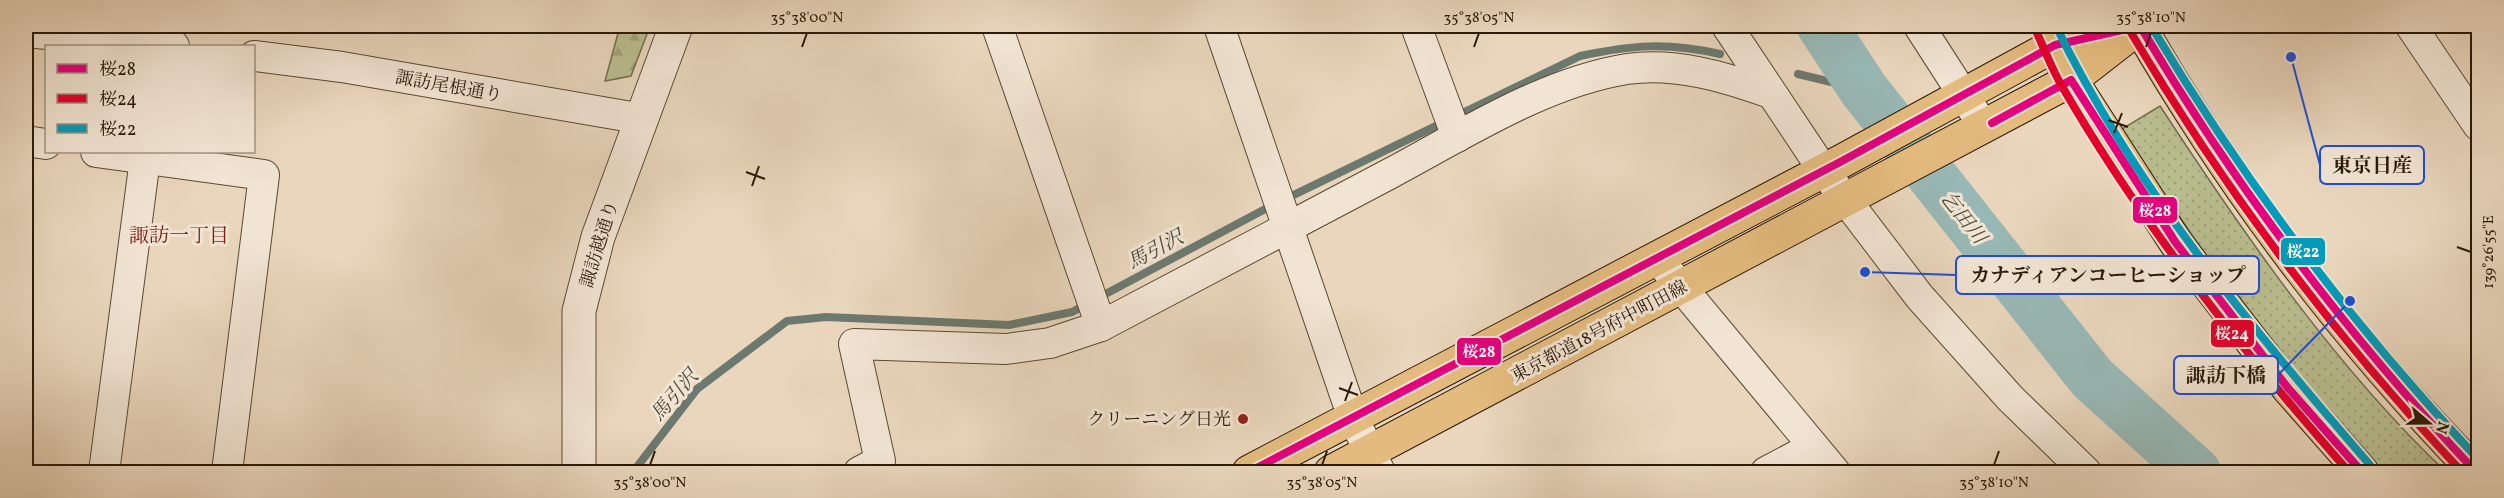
<svg xmlns="http://www.w3.org/2000/svg" width="2504" height="498" font-family="Vollkorn,'Noto Serif JP',serif">
<style>
.grass{fill:url(#grass-dots);stroke:#726c4b;stroke-width:1.5}
.forest{fill:url(#forest-firs);stroke:#726c4b;stroke-width:1.5}
.lines{fill:none;stroke-linecap:round;stroke-linejoin:round}
.stream{stroke:#6c796f;stroke-width:8}
.river{stroke:#98b8b5;stroke-width:50}
.minor-casing{stroke:#5a4934;stroke-width:32}
.tertiary-casing{stroke:#5a4934;stroke-width:35}
.primary-casing{stroke:#2a1a07;stroke-width:35}
.minor{stroke:#f1e4d3;stroke-width:30}
.tertiary{stroke:#f1e4d3;stroke-width:33}
.primary{stroke:#e4bb7e;stroke-width:33}
.bus-1-casing{stroke:#f1e4d3;stroke-width:12}
.bus-2-casing{stroke:#f1e4d3;stroke-width:12}
.bus-3-casing{stroke:#f1e4d3;stroke-width:12}
.bus-1{stroke:#e5007d;stroke-width:8}
.bus-2{stroke:#e4002b;stroke-width:8}
.bus-3{stroke:#049bba;stroke-width:8}
.ticks{fill:none;stroke:#2a1a07;stroke-width:2}
.poi-dot{fill:#8f2418;stroke:#f1e4d3;stroke-width:2}
.labels{text-anchor:middle;stroke-width:6;stroke-linejoin:round;paint-order:stroke}
.street-label{font-size:18px;fill:#2a1a07;stroke:#f1e4d3}
.poi-label{font-size:18px;fill:#2a1a07;stroke:#f1e4d3;text-anchor:end}
.water-label{font-size:20px;font-style:italic;fill:#4b493b;stroke:#f1e4d3}
.neighbourhood-label{font-size:20px;fill:#7a1f14;stroke:#f1e4d3}
.leader{fill:none;stroke:#1d4ed8;stroke-width:2}
.callout-dot{fill:#1d4ed8;stroke:#f1e4d3;stroke-width:2}
.callout{fill:#f1e4d3;stroke:#1d4ed8;stroke-width:2}
.callout-label{font-size:20px;text-anchor:middle;font-weight:bold;fill:#2a1a07}
.line-badge{stroke:#f1e4d3;stroke-width:2}
.badge-label{font-size:16px;text-anchor:middle;font-weight:bold;fill:#fff}
.neatline{fill:none;stroke:#2a1a07;stroke-width:2}
.ticks-label{font-size:15px;text-anchor:middle;fill:#2a1a07}
</style>
<defs>
<pattern id="grass-dots" width="8" height="8" patternUnits="userSpaceOnUse" patternTransform="scale(1.5)"><rect width="8" height="8" fill="#b9bd8f"/><path d="M2 2h.1M6 6h.1" fill="none" stroke="#9fa27a" stroke-width="1.8" stroke-linecap="round"/></pattern>
<pattern id="forest-firs" width="22" height="20" patternUnits="userSpaceOnUse" patternTransform="scale(1.5)"><rect width="22" height="20" fill="#b9bd8f"/><path d="M5 1l3.5 6h-7zM16 11l3.5 6h-7z" fill="#9fa27a"/></pattern>
</defs>
<rect width="100%" height="100%" fill="#e9d6bc"/>
<filter id="stains"><feTurbulence type="fractalNoise" baseFrequency=".00333" numOctaves="4"/><feColorMatrix values="0 0 0 0 .2 0 0 0 0 .09 0 0 0 0 .02 0 0 0 .5 -.17"/></filter>
<radialGradient id="worn" r=".72"><stop offset=".6" stop-color="#630" stop-opacity="0"/><stop offset="1" stop-color="#630" stop-opacity=".3"/></radialGradient>
<path class="grass" d="M2160 106C2243 233 2336 368 2446 472H2383C2282 371 2199 249 2122 129Z"/>
<polygon class="forest" points="620,26 650,26 631,76 605,81"/>
<g class="lines">
<g class="stream">
<polyline points="1798,74 1864,90"/>
<path d="M1098 298 1269 207 1580 56C1632 45 1667 42 1720 54"/>
<polyline points="633,472 697,389 787,321 826,317 1009,325 1072,312 1087,304"/>
</g>
<polyline class="river" points="1822,26 1864,90 2092,378 2196,472"/>
<defs>
<g id="minor">
<polyline points="997,26 1101,326"/>
<polyline points="1219,26 1353,418 1380,472"/>
<polyline points="1416,26 1457,137"/>
<polyline points="1727,26 1823,170 1919,296 2010,398 2086,472"/>
<polyline points="1919,26 1984,127"/>
<polyline points="2411,26 2478,125"/>
<polyline points="26,32 174,46"/>
<polyline points="254,56 342,67 643,119"/>
<polyline points="26,141 46,144"/>
<polyline points="96,152 264,175 227,472"/>
<polyline points="1657,258 1835,472"/>
<polyline points="104,472 145,159"/>
<path d="M859 472 880 461 854 344 1006 349 1050 343 1101 326C1198 275 1295 224 1391 173 1464 134 1545 82 1627 69 1675 62 1725 77 1770 93"/>
<polyline points="1766,472 1813,447"/>
</g>
<polyline id="tertiary" points="579,472 579,311 598,237 676,26"/>
<g id="primary">
<path d="M2139 26C2232 188 2346 338 2476 472"/>
<polyline points="2062,61 2071,80 2176,243 2288,388 2362,472"/>
<polyline points="1249,472 1842,161 2055,45 2140,26"/>
<polyline points="1331,472 2071,80 2134,31"/>
</g>
</defs>
<use href="#minor" class="minor-casing"/>
<use href="#tertiary" class="tertiary-casing"/>
<use href="#primary" class="primary-casing"/>
<use href="#minor" class="minor"/>
<use href="#tertiary" class="tertiary"/>
<use href="#primary" class="primary"/>
<defs>
<g id="bus-1">
<polyline points="1992,123 2071,80 2176,243 2288,388 2362,472"/>
<path d="M1249 472 1842 161 2055 45 2140 26C2236 188 2347 335 2476 472"/>
</g>
<g id="bus-2">
<path d="M2036 31C2045 50 2052 70 2063 88 2143 226 2244 353 2349 472"/>
<path d="M2130 31C2225 191 2335 337 2462 472"/>
</g>
<g id="bus-3">
<path d="M2056 26C2134 187 2253 330 2370 465"/>
<path d="M2151 26C2245 183 2353 326 2478 459"/>
</g>
</defs>
<use href="#bus-1" class="bus-1-casing"/>
<use href="#bus-2" class="bus-2-casing"/>
<use href="#bus-3" class="bus-3-casing"/>
<use href="#bus-1" class="bus-1"/>
<use href="#bus-2" class="bus-2"/>
<use href="#bus-3" class="bus-3"/>
</g>
<path class="ticks" d="M802 47 807 33M1474 47 1479 33M2146 47 2151 33M2108 120 2128 127M2114 133 2122 113M746 172 765 179M752 186 759 166M2457 247 2471 252M1339 388 1358 395M1345 401 1352 382M650 465 655 451M1322 465 1327 451M1994 465 1999 451"/>
<circle class="poi-dot" cx="1243" cy="419" r="6"/>
<g class="labels">
<g class="street-label">
<text transform="translate(449 86) rotate(10)" y="6">諏訪尾根通り</text>
<text transform="translate(599 244) rotate(-73)" y="6">諏訪越通り</text>
<text transform="translate(1599 331) rotate(-28)" y="6">東京都道18号府中町田線</text>
</g>
<g class="poi-label">
<text x="1231" y="425">クリーニング日光</text>
</g>
<g class="water-label">
<text transform="translate(1964 217) rotate(52)" y="7">乞田川</text>
<text transform="translate(1155 249) rotate(-28)" y="7">馬引沢</text>
<text transform="translate(674 395) rotate(-49)" y="7">馬引沢</text>
</g>
<g class="neighbourhood-label">
<text x="179" y="242">諏訪一丁目</text>
</g>
</g>
<path class="leader" d="M2291 57L2320 165M1865 272L1956 275M2350 301L2278 375"/>
<g class="callout-dot">
<circle cx="2291" cy="57" r="6"/>
<circle cx="1865" cy="272" r="6"/>
<circle cx="2350" cy="301" r="6"/>
</g>
<g class="callout">
<rect x="2320" y="146" width="104" height="38" rx="6"/>
<rect x="1956" y="256" width="303" height="38" rx="6"/>
<rect x="2174" y="356" width="104" height="38" rx="6"/>
</g>
<g class="callout-label">
<text x="2372" y="172">東京日産</text>
<text x="2108" y="282">カナディアンコーヒーショップ</text>
<text x="2226" y="382">諏訪下橋</text>
</g>
<g class="line-badge">
<rect x="2132" y="196" width="46" height="28" rx="6" fill="#e5007d"/>
<rect x="2280" y="237" width="46" height="29" rx="6" fill="#049bba"/>
<rect x="2210" y="319" width="45" height="29" rx="6" fill="#e4002b"/>
<rect x="1456" y="337" width="46" height="29" rx="6" fill="#e5007d"/>
</g>
<g class="badge-label">
<text x="2155" y="216">桜28</text>
<text x="2303" y="257">桜22</text>
<text x="2232" y="339">桜24</text>
<text x="1479" y="357">桜28</text>
</g>
<rect width="2504" height="498" fill="none" stroke="#e9d6bc" stroke-width="66"/>
<rect x="45" y="45" width="210" height="108" fill="#f1e4d3" stroke="#a19381" stroke-width="1.5"/>
<rect x="57" y="64" width="30" height="9" fill="#e5007d" stroke="#a19381" stroke-width="1.5"/>
<text x="99" y="75" font-size="18" fill="#2a1a07">桜28</text>
<rect x="57" y="94" width="30" height="9" fill="#e4002b" stroke="#a19381" stroke-width="1.5"/>
<text x="99" y="105" font-size="18" fill="#2a1a07">桜24</text>
<rect x="57" y="124" width="30" height="9" fill="#049bba" stroke="#a19381" stroke-width="1.5"/>
<text x="99" y="135" font-size="18" fill="#2a1a07">桜22</text>
<g transform="translate(2429 423) rotate(110)" stroke="#f1e4d3" stroke-width="4.5" paint-order="stroke">
<path d="M0-4.5L10 22L0 15L-10 22Z" fill="#2a1a07"/>
<text y="-9" font-size="16" font-weight="bold" text-anchor="middle" fill="#2a1a07">N</text>
</g>
<rect x="33" y="33" width="2438" height="432" class="neatline"/>
<g class="ticks-label">
<text x="807" y="22">35°38'00"N</text>
<text x="1479" y="22">35°38'05"N</text>
<text x="2151" y="22">35°38'10"N</text>
<text transform="translate(2488 252) rotate(-90)" y="5">139°26'55"E</text>
<text x="650" y="487">35°38'00"N</text>
<text x="1322" y="487">35°38'05"N</text>
<text x="1994" y="487">35°38'10"N</text>
</g>
<rect width="100%" height="100%" filter="url(#stains)"/>
<rect width="100%" height="100%" fill="url(#worn)"/>
</svg>
